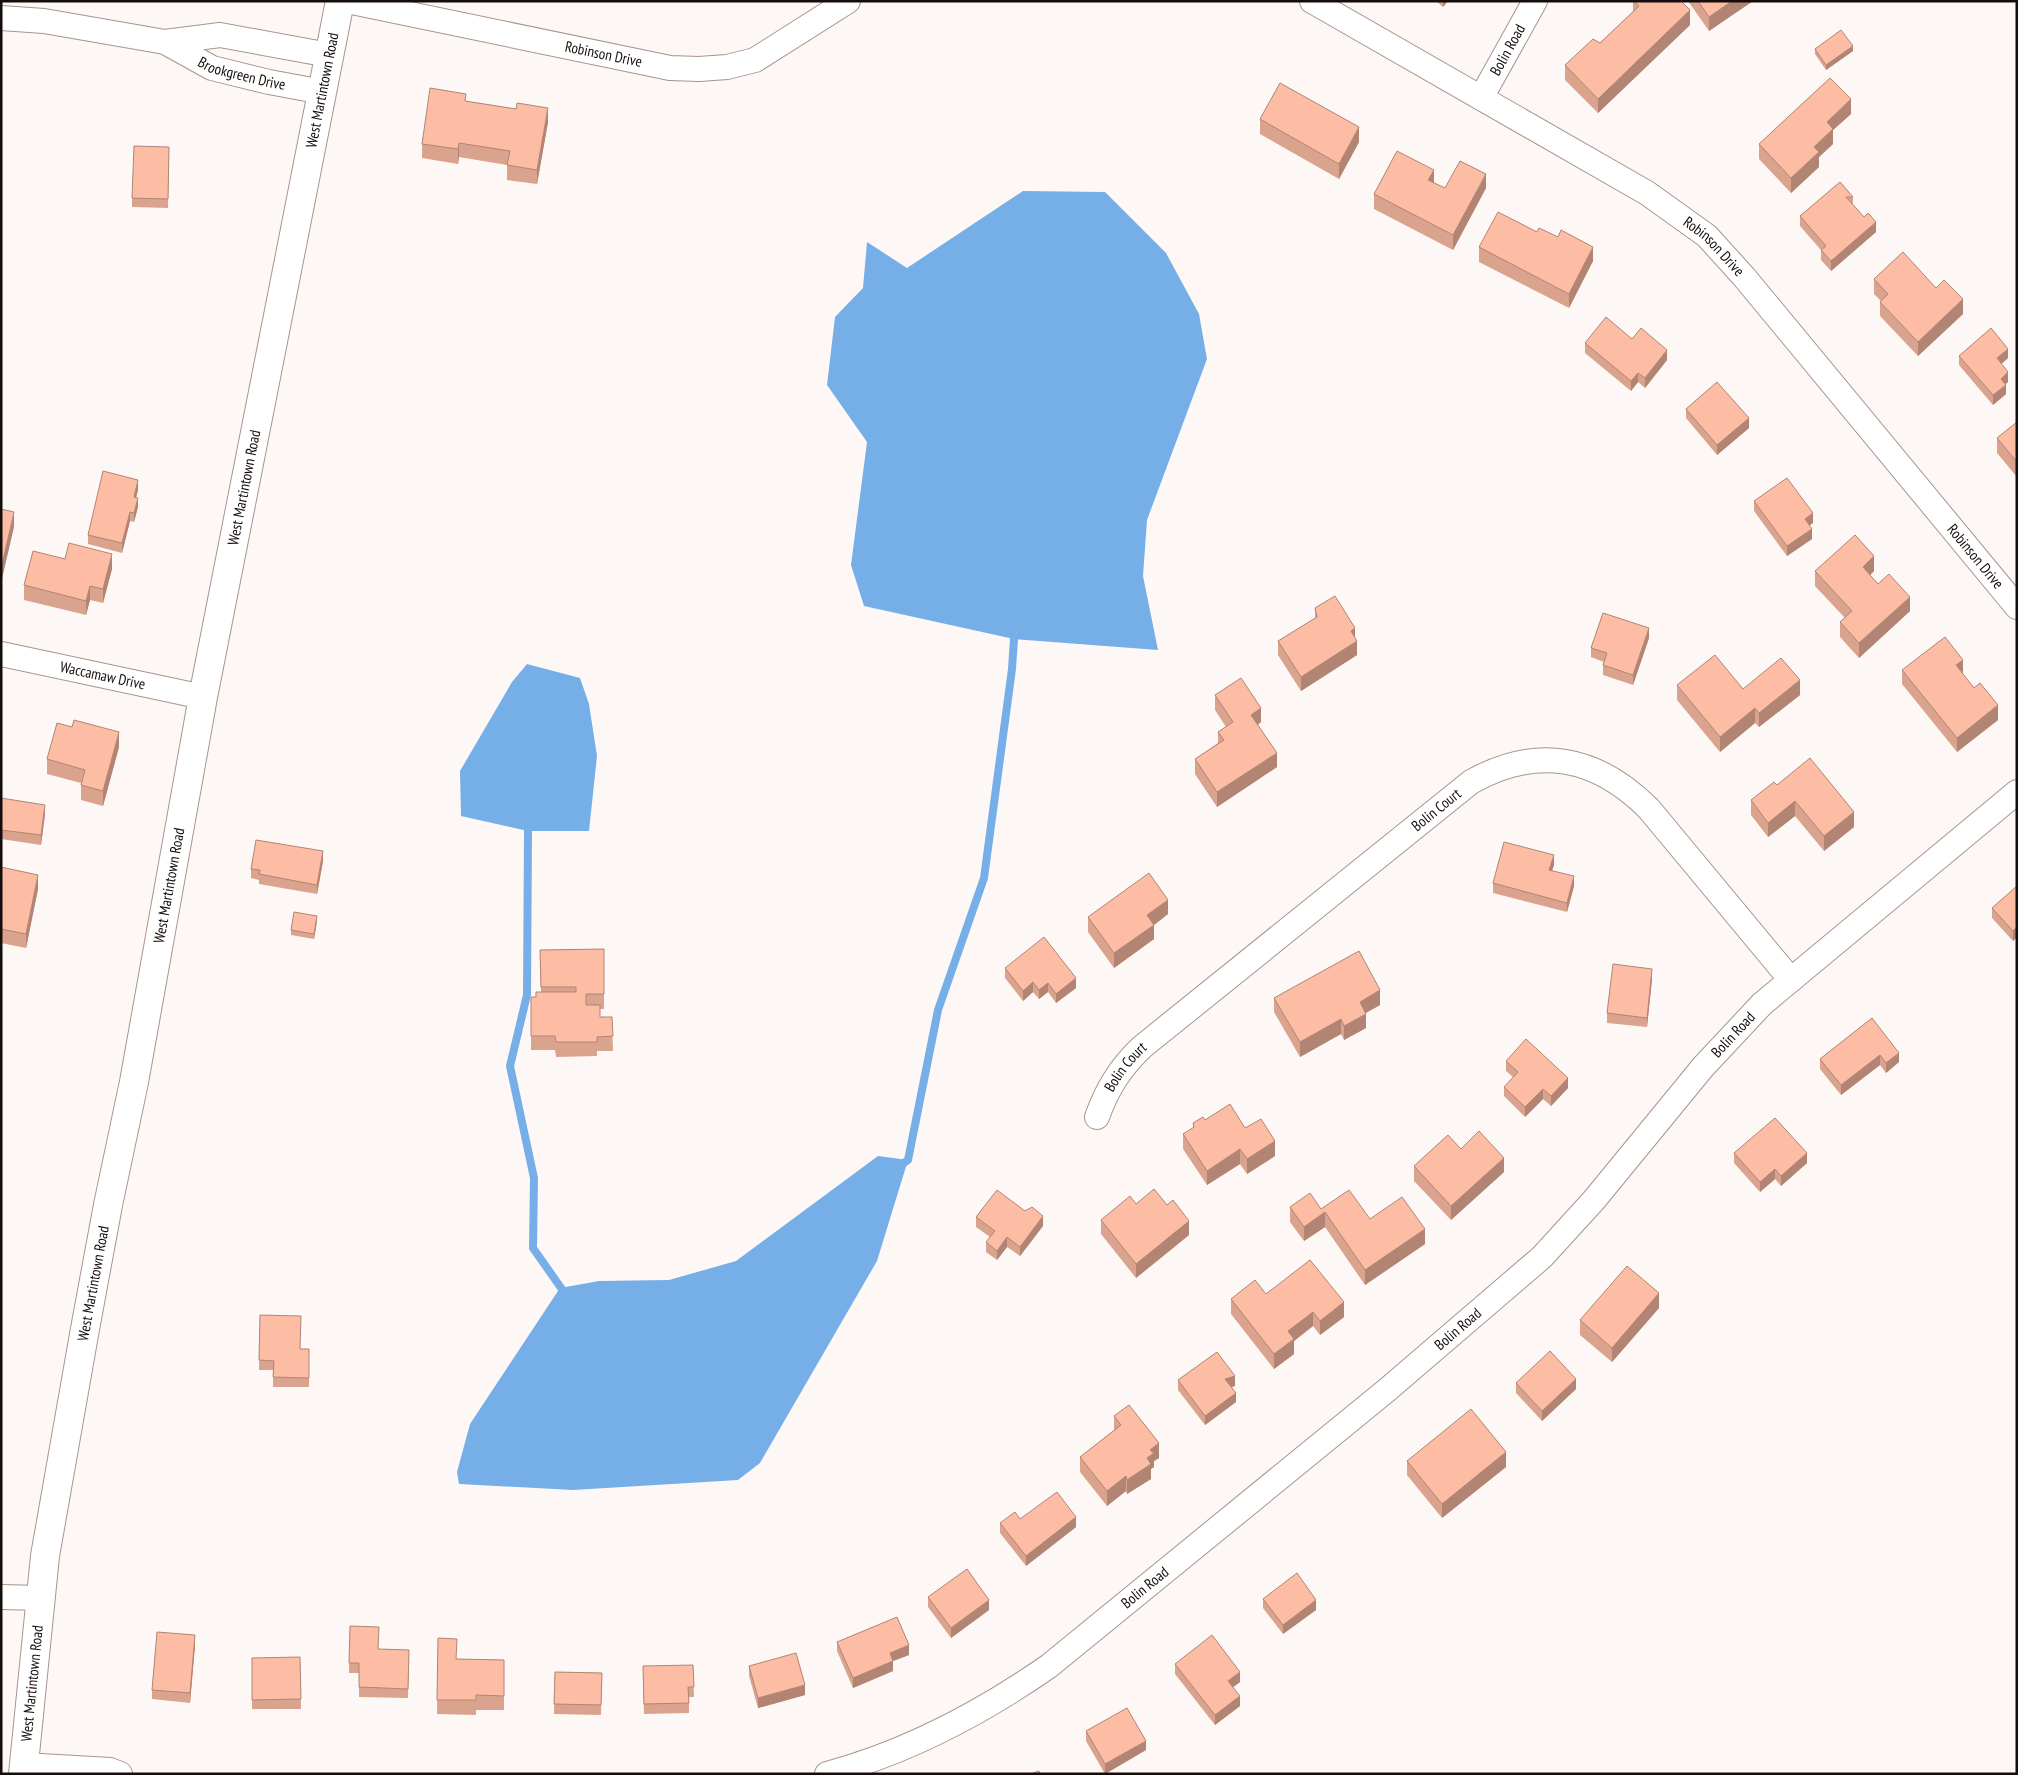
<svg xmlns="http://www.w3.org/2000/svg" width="2018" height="1775" font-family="'PT Sans Narrow',sans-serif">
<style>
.water{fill:#76afe8}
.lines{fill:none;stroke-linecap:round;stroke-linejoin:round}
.stream{stroke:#76afe8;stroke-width:8}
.street-casing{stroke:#a9948c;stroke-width:26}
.secondary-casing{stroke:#a9948c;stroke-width:30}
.street{stroke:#fff;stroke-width:24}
.secondary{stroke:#fff;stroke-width:28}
.wall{fill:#daa38e}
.shaded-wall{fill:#b18474}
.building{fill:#fdbda5;stroke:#b18474}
.labels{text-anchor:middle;stroke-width:4;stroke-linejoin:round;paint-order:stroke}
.street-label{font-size:15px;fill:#150d0b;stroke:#fdf8f6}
</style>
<rect width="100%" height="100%" fill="#fdf8f6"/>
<g class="water">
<polygon points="1023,191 1105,192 1166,253 1199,314 1207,359 1147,520 1143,576 1158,650 1014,639 864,606 851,565 867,442 827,385 835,317 863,288 867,242 907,268"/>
<polygon points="527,664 580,678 589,704 597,756 589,831 528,831 461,816 460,771 512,682"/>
<polygon points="878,1156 908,1160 877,1261 760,1463 738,1480 573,1490 459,1484 457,1472 470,1424 560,1288 599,1281 669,1280 736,1261"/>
</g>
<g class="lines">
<g class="stream">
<polyline points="528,831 527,995 510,1066 534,1178 533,1248 566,1295"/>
<polyline points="901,1165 908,1160 938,1010 984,878 1012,669 1014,639"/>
</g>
<defs>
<g id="street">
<path id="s1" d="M347 1 670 68 699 69 727 67 755 60 848 1"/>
<path id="s2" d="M1312 1 1647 193 1707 236 1745 278 2017 607"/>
<path id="s3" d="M1 18 44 21 165 42 212 68 269 82 323 92"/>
<polyline points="165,42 220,35 329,55"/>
<path id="s4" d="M1481 98 1535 1"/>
<path id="s5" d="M1 654 203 697"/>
<path id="s6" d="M1097 1117C1107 1089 1120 1068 1142 1047L1471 782C1537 745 1596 756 1649 809L1791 980"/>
<polyline points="1,1597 42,1598"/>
<polyline points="23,1765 110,1770 120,1774"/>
<path id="s7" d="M827 1774C908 1752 980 1714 1049 1666L1387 1390 1542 1257 1594 1200 1703 1067 1762 1004 2017 792"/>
</g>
<g id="secondary">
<path id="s8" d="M23 1774 45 1556 85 1329 108 1205 134 1082 203 697 340 1"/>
</g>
</defs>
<use href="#street" class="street-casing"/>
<use href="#secondary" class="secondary-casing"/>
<use href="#street" class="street"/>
<use href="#secondary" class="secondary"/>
</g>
<g class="wall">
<polygon points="1436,1 1448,1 1443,7"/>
<polygon points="1633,1 1681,1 1690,25 1598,113 1565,80 1565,65 1600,43 1633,12"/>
<polygon points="1688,1 1753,1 1709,31"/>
<polygon points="1815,49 1853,51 1826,70 1815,54"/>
<polygon points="466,101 516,109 548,122 537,184 507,180 507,165 459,157 458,164 422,158 422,144"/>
<polygon points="1851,114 1833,130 1833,144 1819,157 1819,167 1791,193 1759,159 1759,144"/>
<polygon points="1260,119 1359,142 1339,179 1260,134"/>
<polygon points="169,147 168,208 132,207 132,198"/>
<polygon points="1840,182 1853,197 1853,206 1876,232 1831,271 1821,260 1821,250 1800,226 1800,216"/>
<polygon points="1434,183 1445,188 1486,188 1453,250 1374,209 1374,194"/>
<polygon points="1537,232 1593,261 1569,308 1479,262 1479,247"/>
<polygon points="1874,279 1936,288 1963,314 1918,356 1880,316 1880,302 1881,301 1874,294"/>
<polygon points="1632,339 1667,360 1645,388 1638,382 1631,391 1585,353 1585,343"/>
<polygon points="1959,356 2008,358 2001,364 2008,382 2005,384 2006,394 1993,405 1959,365"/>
<polygon points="1686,409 1749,428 1717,455 1686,418"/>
<polygon points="2017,422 2017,477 1997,453 1997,438"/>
<polygon points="138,490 136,497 138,507 134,522 130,521 122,553 88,544 88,535"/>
<polygon points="1754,501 1813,523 1809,525 1812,539 1787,556 1754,511"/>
<polygon points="65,559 112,569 103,603 90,600 86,615 24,600 24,585"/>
<polygon points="1815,571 1874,571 1870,575 1878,584 1910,611 1859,658 1840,637 1840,622 1845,618 1815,586"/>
<polygon points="1315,608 1357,655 1301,691 1278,655 1278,641 1315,618"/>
<polygon points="1649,638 1633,685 1603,675 1603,665 1604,662 1591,657 1591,648"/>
<polygon points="1902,670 1963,674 1998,720 1957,752 1902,684"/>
<polygon points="1677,685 1743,689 1800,695 1759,727 1755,723 1720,752 1677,700"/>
<polygon points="1215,695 1261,722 1258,725 1277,767 1217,807 1195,774 1195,759 1218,743 1218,732 1226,727 1215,710"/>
<polygon points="119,747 103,806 81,800 81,783 47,774 47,759"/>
<polygon points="1777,785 1854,827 1824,851 1795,816 1768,837 1751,815 1751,800"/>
<polygon points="1,798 45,814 41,845 1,839"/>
<polygon points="323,861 317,894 259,884 259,880 251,878 251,869"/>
<polygon points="1554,865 1552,870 1574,886 1567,912 1493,893 1493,883"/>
<polygon points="1,867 38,889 26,948 1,943"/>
<polygon points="2017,886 2017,937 2013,941 1992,918 1992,908"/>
<polygon points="1168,914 1154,925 1154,939 1114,968 1088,932 1088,917"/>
<polygon points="317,921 314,939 291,935 291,930"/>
<polygon points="604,949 604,1009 600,1009 600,1017 612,1017 613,1051 597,1051 597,1056 556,1057 555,1050 531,1050 531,997 536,997 541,992 540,950"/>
<polygon points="1005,968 1076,988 1056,1003 1048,992 1039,999 1033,992 1023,1001 1005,978"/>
<polygon points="1652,979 1647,1027 1607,1023 1607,1013"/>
<polygon points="1274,998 1380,1005 1366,1013 1366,1028 1344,1040 1341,1034 1300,1057 1274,1012"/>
<polygon points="1872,1018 1899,1062 1886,1073 1880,1065 1841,1095 1820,1069 1820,1059"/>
<polygon points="1506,1061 1568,1088 1551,1106 1543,1099 1525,1117 1504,1096 1504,1087 1513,1077 1506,1071"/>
<polygon points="1205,1120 1245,1128 1275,1156 1247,1174 1240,1164 1207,1185 1183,1149 1183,1134 1193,1128 1193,1123"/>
<polygon points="1461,1149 1504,1172 1451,1220 1414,1181 1414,1166"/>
<polygon points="1734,1153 1807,1163 1781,1186 1775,1179 1760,1192 1734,1163"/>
<polygon points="1136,1204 1189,1235 1136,1278 1101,1234 1101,1220"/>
<polygon points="1290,1207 1321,1209 1370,1219 1425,1244 1365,1285 1325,1227 1304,1241 1290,1222"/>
<polygon points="976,1217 1043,1226 1020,1256 1007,1247 997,1260 986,1252 986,1242 990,1237 976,1227"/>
<polygon points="1266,1294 1344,1317 1320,1335 1313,1326 1294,1341 1294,1354 1274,1369 1231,1314 1231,1299"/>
<polygon points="1659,1308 1612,1362 1580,1335 1580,1320"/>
<polygon points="260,1315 300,1349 309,1349 309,1387 273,1387 273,1370 259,1370"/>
<polygon points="1178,1380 1235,1386 1231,1387 1236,1402 1205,1425 1178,1390"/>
<polygon points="1516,1383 1576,1389 1542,1421 1516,1393"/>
<polygon points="1114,1416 1159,1458 1154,1461 1154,1467 1151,1469 1151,1479 1127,1494 1126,1491 1107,1506 1080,1472 1080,1457 1114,1430"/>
<polygon points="1407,1461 1506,1467 1442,1518 1407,1475"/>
<polygon points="1020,1519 1076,1527 1026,1566 1000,1533 1000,1523"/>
<polygon points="928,1597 989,1610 951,1638 928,1607"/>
<polygon points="1263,1599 1316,1610 1283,1634 1263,1608"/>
<polygon points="350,1626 378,1649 409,1650 408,1698 359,1697 359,1673 349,1673"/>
<polygon points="438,1638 457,1659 504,1660 504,1710 476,1710 476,1715 437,1714"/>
<polygon points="837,1642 909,1655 893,1661 893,1671 853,1688 837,1651"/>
<polygon points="195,1645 190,1703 152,1699 152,1690"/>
<polygon points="300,1657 301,1709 252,1709 252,1658"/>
<polygon points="1175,1664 1240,1682 1233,1687 1240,1706 1215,1725 1175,1674"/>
<polygon points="693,1665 694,1697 689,1697 689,1713 644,1714 643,1676"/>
<polygon points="749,1666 805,1695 758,1708 749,1676"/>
<polygon points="555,1672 602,1673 601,1715 554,1714"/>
<polygon points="1086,1731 1146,1750 1105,1774 1086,1741"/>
</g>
<g class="shaded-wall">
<polygon points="1443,1 1448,1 1443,7"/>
<polygon points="1732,1 1753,1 1709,31 1709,17"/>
<polygon points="1690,10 1690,25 1598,113 1598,99"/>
<polygon points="1853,46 1853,51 1826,70 1826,65"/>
<polygon points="1851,99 1851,114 1833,130 1833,144 1819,157 1819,167 1791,193 1791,178 1814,147 1827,122"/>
<polygon points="548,108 548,122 537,184 537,170"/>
<polygon points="1359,127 1359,142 1339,179 1339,164"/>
<polygon points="459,143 459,157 458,164 458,149"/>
<polygon points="1434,170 1434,184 1428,180"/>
<polygon points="1486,174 1486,188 1453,250 1453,235"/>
<polygon points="1876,222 1876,232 1831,271 1831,261"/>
<polygon points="1593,247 1593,261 1569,308 1569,294"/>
<polygon points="1963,299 1963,314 1918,356 1918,342"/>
<polygon points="2008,349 2008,358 1997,368 1997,358"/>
<polygon points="1667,350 1667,360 1645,388 1645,378"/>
<polygon points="2008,372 2008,382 2001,388 2001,379"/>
<polygon points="1638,373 1638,382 1631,391 1631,381"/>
<polygon points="2006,385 2006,394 1993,405 1993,395"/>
<polygon points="1749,418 1749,428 1717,455 1717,445"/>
<polygon points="138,480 138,490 134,506 134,497"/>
<polygon points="138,498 138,507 134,522 134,513"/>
<polygon points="14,512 14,527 1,583 1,569"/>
<polygon points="130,512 130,521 122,553 122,543"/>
<polygon points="1813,513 1813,523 1805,529 1805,519"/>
<polygon points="1812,529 1812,539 1787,556 1787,546"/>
<polygon points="112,554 112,569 103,603 103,589"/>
<polygon points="1874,556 1874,571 1863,582 1863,567"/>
<polygon points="90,586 90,600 86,615 86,601"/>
<polygon points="1910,597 1910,611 1859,658 1859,643"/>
<polygon points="1355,628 1355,642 1357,641 1357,655 1301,691 1301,677 1351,631"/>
<polygon points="1649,628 1649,638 1633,685 1633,675"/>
<polygon points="1963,660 1963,674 1956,665"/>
<polygon points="1800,680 1800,695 1759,727 1759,713"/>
<polygon points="1998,705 1998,720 1957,752 1957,738"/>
<polygon points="1261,708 1261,722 1251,729 1251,715"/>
<polygon points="1755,708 1755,723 1720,752 1720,737"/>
<polygon points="119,732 119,747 103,806 103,791"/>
<polygon points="1277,753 1277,767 1217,807 1217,792"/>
<polygon points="1795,801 1795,816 1768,837 1768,823"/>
<polygon points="45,805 45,814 41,845 41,835"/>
<polygon points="1854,812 1854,827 1824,851 1824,836"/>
<polygon points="323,851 323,861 317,894 317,885"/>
<polygon points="1554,855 1554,865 1549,879 1549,870"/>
<polygon points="38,875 38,889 26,948 26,934"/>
<polygon points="1574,876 1574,886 1567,912 1567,903"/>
<polygon points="1168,900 1168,914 1154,925 1154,939 1114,968 1114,953 1147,915"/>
<polygon points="317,916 317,921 314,939 314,934"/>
<polygon points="2017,927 2017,937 2013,941 2013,931"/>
<polygon points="1652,969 1652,979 1647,1027 1647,1018"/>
<polygon points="1076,978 1076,988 1056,1003 1056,994"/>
<polygon points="1033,982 1033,992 1023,1001 1023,991"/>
<polygon points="1048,983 1048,992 1039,999 1039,990"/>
<polygon points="1380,990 1380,1005 1360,1016 1360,1002"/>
<polygon points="1366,1014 1366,1028 1344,1040 1344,1026"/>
<polygon points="1341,1019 1341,1034 1300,1057 1300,1042"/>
<polygon points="1899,1053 1899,1062 1886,1073 1886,1063"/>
<polygon points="1880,1055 1880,1065 1841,1095 1841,1085"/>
<polygon points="1568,1078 1568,1088 1551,1106 1551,1096"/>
<polygon points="1543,1089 1543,1099 1525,1117 1525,1107"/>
<polygon points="1275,1141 1275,1156 1247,1174 1247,1159"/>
<polygon points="1240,1149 1240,1164 1207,1185 1207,1171"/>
<polygon points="1807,1153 1807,1163 1781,1186 1781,1176"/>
<polygon points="1504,1158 1504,1172 1451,1220 1451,1206"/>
<polygon points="1775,1169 1775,1179 1760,1192 1760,1182"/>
<polygon points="1325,1212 1325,1227 1304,1241 1304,1227"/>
<polygon points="1043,1216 1043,1226 1020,1256 1020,1247"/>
<polygon points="1189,1221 1189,1235 1136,1278 1136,1264"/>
<polygon points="1425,1229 1425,1244 1365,1285 1365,1270"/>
<polygon points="1007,1237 1007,1247 997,1260 997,1251"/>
<polygon points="1659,1293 1659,1308 1612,1362 1612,1348"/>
<polygon points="1344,1302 1344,1317 1320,1335 1320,1321"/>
<polygon points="1313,1312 1313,1326 1294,1341 1294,1354 1274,1369 1274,1354 1288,1331"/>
<polygon points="1235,1376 1235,1386 1225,1389 1225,1379"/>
<polygon points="1576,1379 1576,1389 1542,1421 1542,1411"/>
<polygon points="1236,1393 1236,1402 1205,1425 1205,1416"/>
<polygon points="1159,1443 1159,1458 1154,1461 1154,1467 1151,1469 1151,1479 1127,1494 1127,1480 1147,1458 1150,1450"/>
<polygon points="1506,1452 1506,1467 1442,1518 1442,1504"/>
<polygon points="1126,1476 1126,1491 1107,1506 1107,1491"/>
<polygon points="1076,1517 1076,1527 1026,1566 1026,1556"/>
<polygon points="989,1600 989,1610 951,1638 951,1628"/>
<polygon points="1316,1600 1316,1610 1283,1634 1283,1625"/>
<polygon points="195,1635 195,1645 190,1703 190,1693"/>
<polygon points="909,1645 909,1655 893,1661 893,1671 853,1688 853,1678 890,1653"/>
<polygon points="1240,1672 1240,1682 1228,1691 1228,1681"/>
<polygon points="805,1685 805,1695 758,1708 758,1698"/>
<polygon points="1240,1696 1240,1706 1215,1725 1215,1715"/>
<polygon points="1146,1741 1146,1750 1105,1774 1105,1764"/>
</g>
<g class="building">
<polygon points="1634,1 1681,1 1690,10 1598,99 1565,65 1593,39 1600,43 1639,6"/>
<polygon points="1698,1 1732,1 1709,17"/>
<polygon points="1841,30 1853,46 1826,65 1815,49"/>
<polygon points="1830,78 1851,99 1827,122 1833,129 1814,147 1819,152 1791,178 1759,144"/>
<polygon points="1280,83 1359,127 1339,164 1260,119"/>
<polygon points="430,88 466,94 465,101 516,109 517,103 548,108 537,170 507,165 510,151 459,143 458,149 422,144"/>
<polygon points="134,146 169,147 168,199 132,198"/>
<polygon points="1397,151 1434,170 1428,180 1445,188 1460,161 1486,174 1453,235 1374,194"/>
<polygon points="1840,182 1853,197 1846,197 1864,217 1868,213 1876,222 1831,261 1821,250 1826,246 1800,216"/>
<polygon points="1498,212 1537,232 1539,228 1558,237 1561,230 1593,247 1569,294 1479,247"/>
<polygon points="1903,252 1936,288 1944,280 1963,299 1918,342 1880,302 1888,294 1874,279"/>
<polygon points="1606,317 1632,339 1641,328 1667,350 1645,378 1638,373 1631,381 1585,343"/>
<polygon points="1991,328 2008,349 1997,358 2008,372 2001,379 2006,385 1993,395 1959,356"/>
<polygon points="1717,382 1749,418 1717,445 1686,409"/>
<polygon points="2017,422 2017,462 1997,438"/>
<polygon points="103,471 138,480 134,497 138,498 134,513 130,512 122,543 88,535"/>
<polygon points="1787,478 1813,513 1805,519 1812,529 1787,546 1754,501"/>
<polygon points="1,509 14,512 1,569"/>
<polygon points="1855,535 1874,556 1863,567 1878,584 1889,574 1910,597 1859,643 1840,622 1852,611 1815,571"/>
<polygon points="69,543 112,554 103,589 90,586 86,601 24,585 33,551 65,559"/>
<polygon points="1335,596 1355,628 1351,631 1357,641 1301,677 1278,641 1317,617 1315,608"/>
<polygon points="1603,613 1649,628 1633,675 1603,665 1607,653 1591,648"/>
<polygon points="1945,637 1963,660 1956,665 1974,688 1980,683 1998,705 1957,738 1902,670"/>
<polygon points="1715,655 1743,689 1781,658 1800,680 1759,713 1755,708 1720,737 1677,685"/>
<polygon points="1241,678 1261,708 1251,715 1277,753 1217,792 1195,759 1224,740 1218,732 1233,722 1215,695"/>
<polygon points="74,720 119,732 103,791 81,785 85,770 47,759 57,723 72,727"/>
<polygon points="1810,758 1854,812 1824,836 1795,801 1768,823 1751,800 1774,782 1777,785"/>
<polygon points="1,798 45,805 41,835 1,830"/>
<polygon points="256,840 323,851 317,885 259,874 260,870 251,869"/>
<polygon points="1504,842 1554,855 1549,870 1574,876 1567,903 1493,883"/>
<polygon points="1,867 38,875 26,934 1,929"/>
<polygon points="1149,873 1168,900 1147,915 1154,925 1114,953 1088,917"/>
<polygon points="2017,886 2017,927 2013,931 1992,908"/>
<polygon points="294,912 317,916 314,934 291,930"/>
<polygon points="1044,937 1076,978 1056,994 1048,983 1039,990 1033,982 1023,991 1005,968"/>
<polygon points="604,949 604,994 586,994 586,1005 600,1005 600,1017 612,1017 613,1036 597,1037 597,1042 556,1042 555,1036 531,1036 531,997 536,997 536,992 576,992 576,987 541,987 540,950"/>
<polygon points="1359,951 1380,990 1360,1002 1366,1014 1344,1026 1341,1019 1300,1042 1274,998"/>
<polygon points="1613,964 1652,969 1647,1018 1607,1013"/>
<polygon points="1872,1018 1899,1053 1886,1063 1880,1055 1841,1085 1820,1059"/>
<polygon points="1526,1039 1568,1078 1551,1096 1543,1089 1525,1107 1504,1087 1518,1072 1506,1061"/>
<polygon points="1230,1104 1245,1128 1261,1119 1275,1141 1247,1159 1240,1149 1207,1171 1183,1134 1194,1127 1193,1123 1203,1117 1205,1120"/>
<polygon points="1775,1118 1807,1153 1781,1176 1775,1169 1760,1182 1734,1153"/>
<polygon points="1479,1131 1504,1158 1451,1206 1414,1166 1448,1135 1461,1149"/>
<polygon points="1154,1189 1167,1205 1173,1200 1189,1221 1136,1264 1101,1220 1130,1196 1136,1204"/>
<polygon points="997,1190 1025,1211 1032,1207 1043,1216 1020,1247 1007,1237 997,1251 986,1242 995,1231 976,1217"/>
<polygon points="1349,1190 1370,1219 1402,1197 1425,1229 1365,1270 1325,1212 1304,1227 1290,1207 1310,1193 1321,1209"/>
<polygon points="1310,1260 1344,1302 1320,1321 1313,1312 1288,1331 1294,1339 1274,1354 1231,1299 1255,1280 1266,1294"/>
<polygon points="1627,1266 1659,1293 1612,1348 1580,1320"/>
<polygon points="260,1315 301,1316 300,1349 309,1349 309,1378 273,1377 274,1361 259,1360"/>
<polygon points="1550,1351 1576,1379 1542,1411 1516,1383"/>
<polygon points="1217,1352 1235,1376 1225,1379 1236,1393 1205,1416 1178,1380"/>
<polygon points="1129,1405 1159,1443 1150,1450 1154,1453 1147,1458 1151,1464 1127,1480 1126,1476 1107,1491 1080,1457 1121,1425 1114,1416"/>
<polygon points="1471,1409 1506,1452 1442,1504 1407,1461"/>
<polygon points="1057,1492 1076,1517 1026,1556 1000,1523 1015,1512 1020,1519"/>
<polygon points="967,1569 989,1600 951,1628 928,1597"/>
<polygon points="1297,1573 1316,1600 1283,1625 1263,1599"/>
<polygon points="897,1617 909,1645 890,1653 893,1661 853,1678 837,1642"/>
<polygon points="350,1626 379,1627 378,1649 409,1650 408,1689 359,1687 359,1663 349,1663"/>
<polygon points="157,1632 195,1635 190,1693 152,1690"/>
<polygon points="1212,1635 1240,1672 1228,1681 1240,1696 1215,1715 1175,1664"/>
<polygon points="438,1638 457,1639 456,1659 504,1660 504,1696 476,1695 476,1700 437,1700"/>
<polygon points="796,1653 805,1685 758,1698 749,1666"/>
<polygon points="300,1657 301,1699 252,1700 252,1658"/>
<polygon points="693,1665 694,1687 688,1687 689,1703 644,1704 643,1666"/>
<polygon points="555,1672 602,1673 601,1705 554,1704"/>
<polygon points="1127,1708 1146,1741 1105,1764 1086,1731"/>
<polygon points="1039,1771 1040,1774 1031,1774"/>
</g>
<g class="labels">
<g class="street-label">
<text dy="5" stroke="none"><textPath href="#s4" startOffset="55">Bolin Road</textPath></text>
<text dy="5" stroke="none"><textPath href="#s1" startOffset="262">Robinson Drive</textPath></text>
<text dy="5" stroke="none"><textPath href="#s3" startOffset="250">Brookgreen Drive</textPath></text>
<text dy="5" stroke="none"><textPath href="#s8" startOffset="1711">West Martintown Road</textPath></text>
<text dy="5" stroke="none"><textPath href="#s2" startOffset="472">Robinson Drive</textPath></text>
<text dy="5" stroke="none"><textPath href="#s8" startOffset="1306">West Martintown Road</textPath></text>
<text dy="5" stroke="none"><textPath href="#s2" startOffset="878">Robinson Drive</textPath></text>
<text dy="5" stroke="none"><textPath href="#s5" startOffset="104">Waccamaw Drive</textPath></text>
<text dy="5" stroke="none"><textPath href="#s6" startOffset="462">Bolin Court</textPath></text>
<text dy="5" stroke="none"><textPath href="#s8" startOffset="901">West Martintown Road</textPath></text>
<text dy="5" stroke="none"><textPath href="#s7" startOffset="1182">Bolin Road</textPath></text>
<text dy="5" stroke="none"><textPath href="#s6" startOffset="58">Bolin Court</textPath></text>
<text dy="5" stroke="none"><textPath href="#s8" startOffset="496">West Martintown Road</textPath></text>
<text dy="5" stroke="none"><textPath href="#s7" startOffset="778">Bolin Road</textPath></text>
<text dy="5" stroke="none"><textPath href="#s7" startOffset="372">Bolin Road</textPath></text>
<text dy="5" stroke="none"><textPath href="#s8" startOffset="91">West Martintown Road</textPath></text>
</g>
</g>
<rect width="2018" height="1775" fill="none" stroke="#150d0b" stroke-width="5"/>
</svg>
